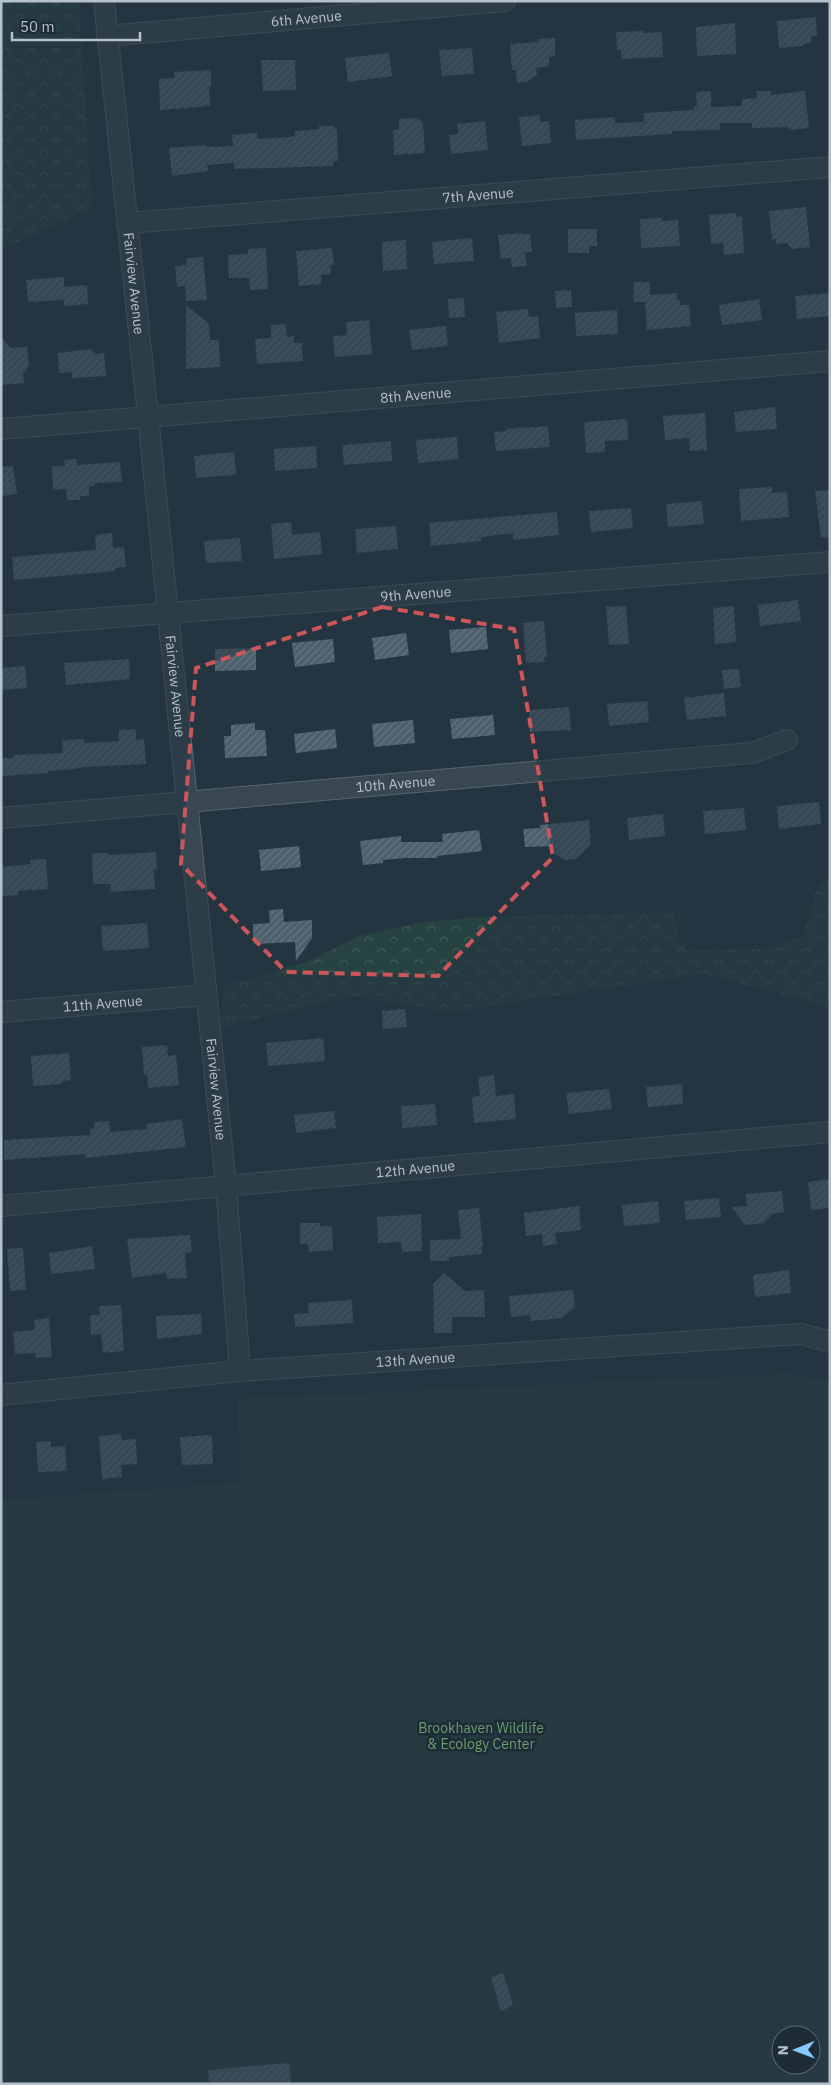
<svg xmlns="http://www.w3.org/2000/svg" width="831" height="2085" font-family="'IBM Plex Sans',sans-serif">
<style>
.forest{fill:url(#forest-crowns)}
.green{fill:#264241;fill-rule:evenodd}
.building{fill:url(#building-hatch)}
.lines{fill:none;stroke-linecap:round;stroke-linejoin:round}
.minor-casing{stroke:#56646f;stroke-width:22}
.minor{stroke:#384751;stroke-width:20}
.marked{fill:none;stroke:#cc5659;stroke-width:4;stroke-dasharray:10 6;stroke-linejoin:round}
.labels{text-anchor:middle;stroke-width:5;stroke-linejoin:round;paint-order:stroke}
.street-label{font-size:14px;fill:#b5c1cc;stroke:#1d2c36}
.park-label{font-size:14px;fill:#6a9e6d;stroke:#1d2c36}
</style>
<defs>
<pattern id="forest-crowns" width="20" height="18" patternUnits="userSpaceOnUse" patternTransform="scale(1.25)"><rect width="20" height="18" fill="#264241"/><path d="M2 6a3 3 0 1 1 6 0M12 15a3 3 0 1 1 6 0" fill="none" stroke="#435c5b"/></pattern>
<pattern id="building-hatch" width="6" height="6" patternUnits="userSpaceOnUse" patternTransform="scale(1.25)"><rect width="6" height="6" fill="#4c5f6d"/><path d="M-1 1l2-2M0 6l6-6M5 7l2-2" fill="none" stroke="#647481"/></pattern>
</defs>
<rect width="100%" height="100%" fill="#243542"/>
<g class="forest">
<polygon points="1,1 79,1 92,208 1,249"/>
<polygon points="830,876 830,1007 704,974 450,1012 354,996 221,1027 223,986 307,962 359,936 425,922 480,917 675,912 679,940 688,950 769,949 803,936 817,888"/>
</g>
<path class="green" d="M784 1374 830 1380V2084H1V1500L241 1483 237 1399ZM781 2035H811V2065H781Z"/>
<g class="building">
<polygon points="816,17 817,36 811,36 811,43 803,44 803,46 779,48 777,21"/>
<polygon points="735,23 736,54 697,56 696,27"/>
<polygon points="643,31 643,33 662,32 663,57 622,59 621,50 617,50 616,32"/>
<polygon points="555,38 555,56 549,57 549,66 536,68 537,75 526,82 517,82 516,70 512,70 510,44 538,42 538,39"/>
<polygon points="472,48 474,74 442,76 439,50"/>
<polygon points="389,53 392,76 348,82 345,58"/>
<polygon points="261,60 295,60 296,90 263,91"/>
<polygon points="211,70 211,87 209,87 210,106 160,110 159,79 174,78 174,72"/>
<polygon points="711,91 711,107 742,106 742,99 757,98 756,91 771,91 771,95 805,91 809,128 789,130 788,127 752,128 752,123 720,123 720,130 672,131 672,134 576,140 575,120 615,117 615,123 644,122 644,113 694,110 694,107 697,106 696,92"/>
<polygon points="540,115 540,122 549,121 551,143 522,146 519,117"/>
<polygon points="416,118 423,122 425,153 394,155 393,130 399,129 399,119"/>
<polygon points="485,121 488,150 451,154 449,135 458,134 457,124"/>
<polygon points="319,126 335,126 335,129 337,129 338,161 333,161 333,166 234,169 234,163 207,165 208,171 172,176 169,148 206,145 206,147 233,146 232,135 257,133 258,139 289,137 295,136 295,131 319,129"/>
<polygon points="806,207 810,247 792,249 787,243 776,244 776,239 772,240 769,211"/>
<polygon points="736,213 736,217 742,216 744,253 724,255 723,243 711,244 709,215"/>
<polygon points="662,218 662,221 678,220 680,246 641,248 640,219"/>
<polygon points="568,229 597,229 597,246 589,246 589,253 568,253"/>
<polygon points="522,233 522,234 530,234 532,252 525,253 527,266 512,267 511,258 501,259 498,235"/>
<polygon points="472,238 474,261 434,264 432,242"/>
<polygon points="406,240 407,269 383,271 382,242"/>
<polygon points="266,248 268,289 250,290 249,278 229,278 228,255 248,254 248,249"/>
<polygon points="332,248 334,265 330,265 331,274 321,275 321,284 299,286 296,251"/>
<polygon points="203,257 207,300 186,301 185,286 177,287 175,266 186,265 187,258"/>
<polygon points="64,277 64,287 87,285 88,304 64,306 64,300 28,302 26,280"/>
<polygon points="634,282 650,282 650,295 677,293 677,300 680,300 680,305 689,305 691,326 647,330 645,302 633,302"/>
<polygon points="571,290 572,307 556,308 555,291"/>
<polygon points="828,293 830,295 830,316 797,319 795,296"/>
<polygon points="464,298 465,317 449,318 448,299"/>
<polygon points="759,299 762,320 722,325 719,305"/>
<polygon points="186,305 209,324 210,340 219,340 220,367 186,369"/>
<polygon points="528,309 529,317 538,316 540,338 499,343 496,312"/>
<polygon points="617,310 618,334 576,336 575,313"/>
<polygon points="369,320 372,354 335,357 333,336 347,335 346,322"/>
<polygon points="286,324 287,337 294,336 294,343 302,343 303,361 257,364 255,339 271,338 271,325"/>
<polygon points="446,326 448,346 412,350 409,330"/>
<polygon points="1,337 11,348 27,347 29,365 23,374 24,383 1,385"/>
<polygon points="90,349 96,354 104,353 106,376 72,378 72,372 59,373 58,353"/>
<polygon points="775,407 777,429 736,432 734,412"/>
<polygon points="705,413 707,450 690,451 689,438 665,440 663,416"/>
<polygon points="627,419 628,440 605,441 605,452 586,453 584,422"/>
<polygon points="548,426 550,447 496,451 494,432 506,431 506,429"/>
<polygon points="457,437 458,459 418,463 416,440"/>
<polygon points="391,441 392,461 344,465 342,445"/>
<polygon points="316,446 317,468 275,471 274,449"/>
<polygon points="234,452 236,475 196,478 194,456"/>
<polygon points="76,459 77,465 120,462 122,482 94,483 94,486 89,486 89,496 80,496 80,500 67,500 66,489 53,490 52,466 65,466 64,460"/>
<polygon points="13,466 17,494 1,496 1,467"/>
<polygon points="772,487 772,493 787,492 789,517 741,521 739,489"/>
<polygon points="830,490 830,537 821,538 815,491"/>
<polygon points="702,501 704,524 668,527 666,504"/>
<polygon points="631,508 633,528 591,532 589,511"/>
<polygon points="557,512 559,535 513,540 513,533 481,537 481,541 431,546 429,523"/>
<polygon points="291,522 292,535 320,532 322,554 274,559 271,524"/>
<polygon points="396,526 398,549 357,553 355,529"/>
<polygon points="112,533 113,548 124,547 126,567 115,568 116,571 14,580 12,557 96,550 95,535"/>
<polygon points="240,538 242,561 206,563 204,541"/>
<polygon points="798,600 801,621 760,626 758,605"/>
<polygon points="626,606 629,644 609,645 606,607"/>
<polygon points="734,606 736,642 715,644 713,608"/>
<polygon points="544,621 547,657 544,657 545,662 526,663 523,623"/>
<polygon points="486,627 488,649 451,653 449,630"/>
<polygon points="406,633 409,655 375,660 372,638"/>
<polygon points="333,639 335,662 295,667 292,643"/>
<polygon points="256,648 256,670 215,671 215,649"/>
<polygon points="129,659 130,679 66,685 64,663"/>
<polygon points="25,666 27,688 1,690 1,668"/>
<polygon points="739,669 741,687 724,689 722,670"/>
<polygon points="724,693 726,716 687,720 684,698"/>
<polygon points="647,701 649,722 609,726 607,704"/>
<polygon points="569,707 571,730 530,732 529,710"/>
<polygon points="493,715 495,735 452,739 450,719"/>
<polygon points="413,720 415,743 374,747 372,724"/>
<polygon points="255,723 255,730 265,730 267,756 225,758 224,736 231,736 231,725"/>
<polygon points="136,729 136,740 144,739 146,764 85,767 77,768 77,769 48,771 48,773 1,776 1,758 14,758 14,755 63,753 62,740 84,739 84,743 119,741 119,730"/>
<polygon points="335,729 337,748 296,753 294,734"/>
<polygon points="819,802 821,824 779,829 777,806"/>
<polygon points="744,808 746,830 705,834 703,811"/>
<polygon points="663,814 665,836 629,840 627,818"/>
<polygon points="589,820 591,844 576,859 565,860 555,854 554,846 525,847 523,829 540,828 540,825"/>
<polygon points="479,830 482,851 437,856 437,858 405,858 383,860 383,863 363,865 360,841 401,836 401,842 443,842 442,834"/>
<polygon points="299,846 301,867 261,871 259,850"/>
<polygon points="156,852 157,870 154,870 155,889 110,892 111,884 93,884 92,853 109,853 109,855"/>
<polygon points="46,859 48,889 18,891 18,895 1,896 1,867 31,864 30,860"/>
<polygon points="283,909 284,922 312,920 312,938 296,961 295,942 253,944 253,924 270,923 269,910"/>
<polygon points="147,923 149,948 103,951 101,926"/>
<polygon points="405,1009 407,1027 383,1029 382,1011"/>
<polygon points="323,1038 325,1061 268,1066 266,1043"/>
<polygon points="167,1045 168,1056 176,1055 179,1085 148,1088 147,1074 144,1074 142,1047"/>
<polygon points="69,1053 71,1080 62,1081 62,1084 33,1086 31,1056"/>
<polygon points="494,1075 496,1096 514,1094 516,1119 474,1123 472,1097 480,1096 478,1077"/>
<polygon points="682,1084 683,1104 648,1107 646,1087"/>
<polygon points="609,1089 612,1109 569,1114 566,1093"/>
<polygon points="435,1104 437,1125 402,1128 401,1106"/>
<polygon points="334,1111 336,1128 296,1133 294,1115"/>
<polygon points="182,1119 186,1147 85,1158 85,1154 4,1160 4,1140 90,1135 90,1129 94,1129 94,1122 109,1121 110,1132 147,1129 146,1124"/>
<polygon points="830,1179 830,1208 811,1210 808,1182"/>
<polygon points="782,1191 784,1212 772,1214 764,1223 745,1225 732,1207 747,1206 746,1194"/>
<polygon points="719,1198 721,1217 686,1220 684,1201"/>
<polygon points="658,1201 660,1223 624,1226 622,1205"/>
<polygon points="579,1206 581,1230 555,1233 557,1244 543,1246 542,1234 526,1236 524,1213"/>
<polygon points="479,1208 483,1246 481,1247 482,1254 449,1257 449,1261 430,1261 430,1240 461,1239 458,1210"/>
<polygon points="421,1214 422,1251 402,1252 401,1242 378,1243 377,1217"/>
<polygon points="300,1223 320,1223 320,1226 332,1226 333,1250 309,1252 308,1244 300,1244"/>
<polygon points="190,1235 192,1252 185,1253 187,1278 167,1279 166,1273 132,1278 127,1239"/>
<polygon points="92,1246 95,1269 51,1274 49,1253"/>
<polygon points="23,1248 26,1290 10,1291 7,1249"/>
<polygon points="789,1270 791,1293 755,1297 753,1275"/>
<polygon points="444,1273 465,1291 484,1290 485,1317 452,1317 452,1333 434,1333 433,1284"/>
<polygon points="573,1290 575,1307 562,1318 531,1321 530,1315 511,1317 509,1296"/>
<polygon points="352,1300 353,1323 295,1327 294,1314 309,1313 308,1303"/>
<polygon points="121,1305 124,1351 103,1353 101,1334 91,1335 90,1315 100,1315 99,1306"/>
<polygon points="201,1314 202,1334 157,1339 156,1316"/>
<polygon points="49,1318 52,1357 36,1358 35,1353 15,1354 13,1332 35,1330 34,1320"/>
<polygon points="121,1434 122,1440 136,1439 137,1464 121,1465 122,1477 102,1479 99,1436"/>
<polygon points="212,1435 213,1464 182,1465 180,1437"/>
<polygon points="51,1441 51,1447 65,1446 67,1471 38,1472 36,1442"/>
<polygon points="503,1973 513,2005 501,2011 491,1977"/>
<polygon points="289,2063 291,2084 209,2084 208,2070"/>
</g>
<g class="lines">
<defs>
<g id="minor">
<path id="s1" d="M104 1 148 416 226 1186 240 1371"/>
<path id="s2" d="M107 36 505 1"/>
<path id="s3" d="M127 223 830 167"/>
<path id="s4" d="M1 429 830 361"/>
<path id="s5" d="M1 626 830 562"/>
<path id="s6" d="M1 818 739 754 752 753 787 740"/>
<path id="s7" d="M1 1012 206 995"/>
<path id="s8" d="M1 1206 830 1132"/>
<path id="s9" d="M1 1395 240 1371 801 1334 830 1342"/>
</g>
</defs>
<use href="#minor" class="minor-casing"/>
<use href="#minor" class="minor"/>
</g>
<path d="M0 0H831V2085H0ZM382 607 514 629 553 857 438 976 286 972 181 864 196 668Z" fill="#243542" fill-opacity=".55" fill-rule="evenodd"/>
<path class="marked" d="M382 607 514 629 553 857 438 976 286 972 181 864 196 668Z"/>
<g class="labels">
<g class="street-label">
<text dy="5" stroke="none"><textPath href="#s2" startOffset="200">6th Avenue</textPath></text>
<text dy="5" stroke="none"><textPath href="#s3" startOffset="352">7th Avenue</textPath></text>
<text dy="5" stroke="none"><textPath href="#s1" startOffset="284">Fairview Avenue</textPath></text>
<text dy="5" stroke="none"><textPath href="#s4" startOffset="416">8th Avenue</textPath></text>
<text dy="5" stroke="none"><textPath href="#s5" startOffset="416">9th Avenue</textPath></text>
<text dy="5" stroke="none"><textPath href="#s1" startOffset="689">Fairview Avenue</textPath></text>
<text dy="5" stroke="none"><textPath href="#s6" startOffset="396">10th Avenue</textPath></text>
<text dy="5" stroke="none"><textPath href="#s7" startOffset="102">11th Avenue</textPath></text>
<text dy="5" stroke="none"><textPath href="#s1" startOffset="1094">Fairview Avenue</textPath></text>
<text dy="5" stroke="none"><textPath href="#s8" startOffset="416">12th Avenue</textPath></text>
<text dy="5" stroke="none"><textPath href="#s9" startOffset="416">13th Avenue</textPath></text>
</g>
<g class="park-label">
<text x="481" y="1733">Brookhaven Wildlife<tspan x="481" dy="16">&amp; Ecology Center</tspan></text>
</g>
</g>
<rect width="831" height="2085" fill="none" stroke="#b5c1cc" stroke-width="5"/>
<g transform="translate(796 2050) rotate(269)"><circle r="24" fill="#1d2c36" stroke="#5a6872"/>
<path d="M0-4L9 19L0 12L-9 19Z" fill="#87c9fe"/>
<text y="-8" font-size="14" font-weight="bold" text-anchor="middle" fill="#b5c1cc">N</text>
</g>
<path d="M12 32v8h128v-8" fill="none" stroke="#b5c1cc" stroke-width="2.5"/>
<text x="20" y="32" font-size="15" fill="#b5c1cc" stroke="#1d2c36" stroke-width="4" paint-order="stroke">50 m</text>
</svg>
